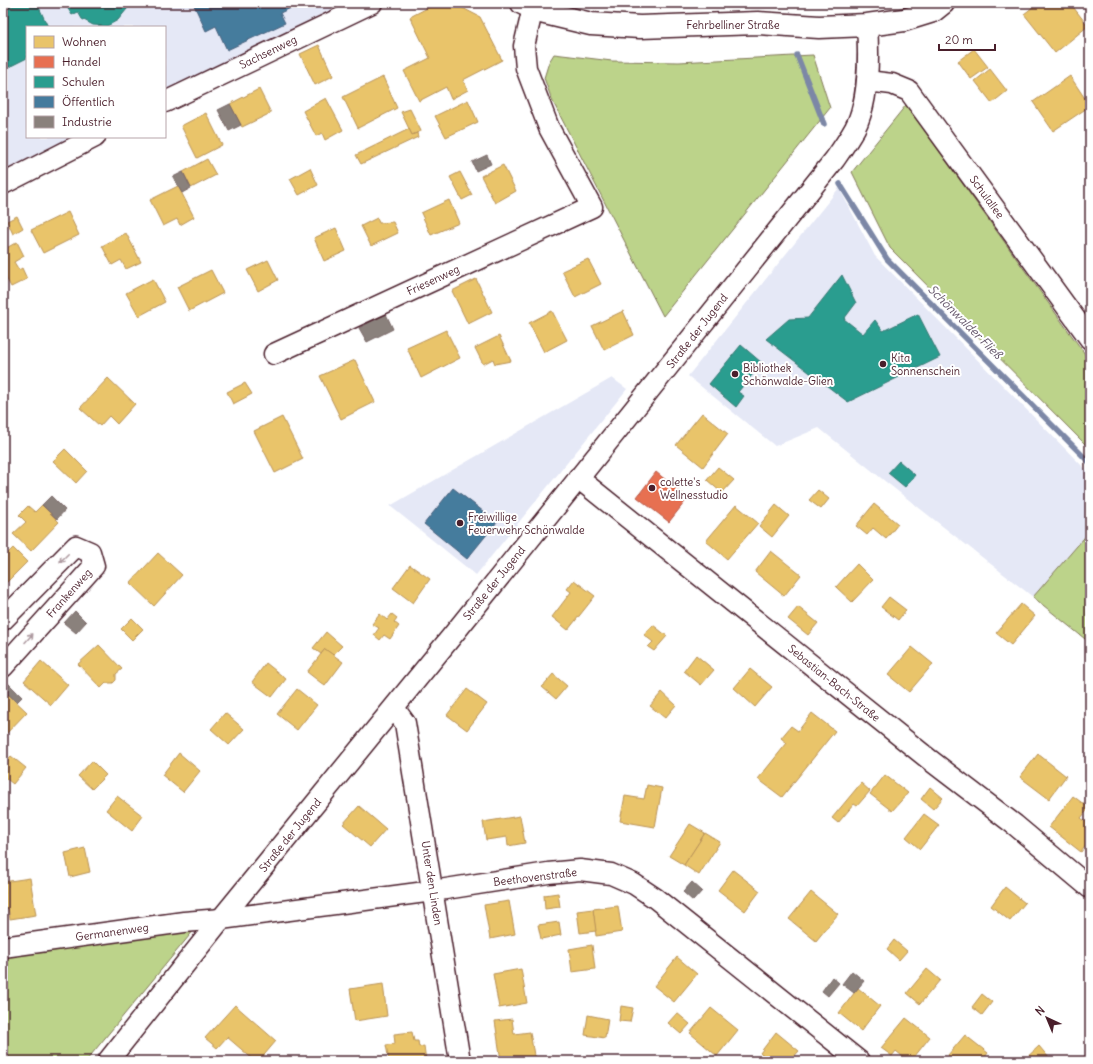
<svg xmlns="http://www.w3.org/2000/svg" width="1093" height="1064" font-family="Delius,sans-serif">
<style>
.built{fill:#e5e8f6}
.green{fill:#bcd38a;stroke:#83795a}
.homes{fill:#e9c46a;stroke:#b99257}
.shops{fill:#e76f51;stroke:#b85746}
.schools{fill:#2a9d8f;stroke:#347771}
.public{fill:#457b9d;stroke:#465f7b}
.industry{fill:#8a817c;stroke:#776464}
.lines{fill:none;stroke-linecap:round;stroke-linejoin:round}
.stream{stroke:#7b87a6;stroke-width:5.5}
.minor-casing{stroke:#4a1f2b;stroke-width:23}
.major-casing{stroke:#4a1f2b;stroke-width:25}
.minor{stroke:#fff;stroke-width:20}
.major{stroke:#fff;stroke-width:22}
.oneway{stroke:#ae9aa0}
.poi-dot{fill:#4a1f2b;stroke:#fff;stroke-width:1.5}
.labels{text-anchor:middle;stroke-width:4;stroke-linejoin:round;paint-order:stroke}
.street-label{font-size:11px;fill:#4a1f2b;stroke:#fff}
.poi-label{font-size:11px;fill:#4a1f2b;stroke:#fff;text-anchor:start}
.water-label{font-size:12px;font-style:italic;fill:#625368;stroke:#fff}
</style>
<rect width="100%" height="100%" fill="#fff"/>
<filter id="ink" filterUnits="userSpaceOnUse"><feTurbulence type="fractalNoise" baseFrequency=".025" numOctaves="2"/><feDisplacementMap in="SourceGraphic" scale="8" xChannelSelector="R" yChannelSelector="G"/><feConvolveMatrix kernelMatrix="1 2 1 2 8 2 1 2 1" color-interpolation-filters="sRGB"/></filter>
<g filter="url(#ink)">
<g class="built">
<polygon points="3,3 333,3 332,9 165,93 165,27 27,27 27,137 79,137 3,175"/>
<polygon points="839,188 875,256 1090,474 1090,531 1033,597 886,482 819,428 775,446 688,376"/>
<polygon points="612,378 627,389 476,575 390,506"/>
</g>
<g class="green">
<polygon points="554,54 612,61 679,62 813,55 830,108 663,316 552,100 544,78 549,62"/>
<polygon points="906,105 1090,361 1090,449 890,248 852,172"/>
<polygon points="1090,531 1090,643 1033,597"/>
<polygon points="194,930 86,1061 3,1061 3,951"/>
</g>
<g class="homes">
<polygon points="437,3 453,3 480,17 502,60 463,80 468,90 451,99 446,87 419,101 404,71 430,58 410,17"/>
<polygon points="1038,3 1070,3 1088,26 1055,53 1024,14"/>
<polygon points="319,45 333,76 315,85 300,54"/>
<polygon points="974,49 988,67 971,79 958,61"/>
<polygon points="990,69 1007,91 992,103 975,81"/>
<polygon points="1070,76 1090,106 1053,131 1033,102"/>
<polygon points="383,77 397,108 358,128 343,97"/>
<polygon points="259,89 271,113 242,127 230,104"/>
<polygon points="326,98 343,130 325,140 322,133 316,136 303,111"/>
<polygon points="468,100 478,122 446,137 435,116"/>
<polygon points="410,109 421,131 412,135 401,112"/>
<polygon points="206,113 222,145 197,158 181,126"/>
<polygon points="409,129 412,135 417,133 418,137 361,164 356,155"/>
<polygon points="207,159 216,175 191,188 183,172"/>
<polygon points="503,165 516,191 495,203 481,176"/>
<polygon points="310,168 318,185 299,195 290,179"/>
<polygon points="460,172 472,195 462,200 450,177"/>
<polygon points="178,186 194,217 180,225 177,219 163,226 150,200"/>
<polygon points="449,200 459,223 431,235 421,213"/>
<polygon points="68,212 79,235 43,253 31,230"/>
<polygon points="17,216 23,228 13,234 7,221"/>
<polygon points="377,218 379,223 393,222 398,233 371,246 361,226"/>
<polygon points="336,228 346,251 324,261 314,238"/>
<polygon points="126,233 141,262 126,269 121,260 112,265 102,246"/>
<polygon points="17,242 24,256 14,262 19,270 22,268 27,279 11,287 3,272 3,250"/>
<polygon points="588,259 601,284 575,297 562,271"/>
<polygon points="268,260 278,280 258,291 247,270"/>
<polygon points="211,270 223,293 189,311 177,287"/>
<polygon points="153,279 165,302 139,316 126,293"/>
<polygon points="476,279 492,312 468,324 452,291"/>
<polygon points="552,311 567,340 544,352 529,323"/>
<polygon points="623,311 634,335 604,350 592,326"/>
<polygon points="446,330 460,358 421,378 407,348"/>
<polygon points="499,336 511,361 495,364 493,359 483,364 475,348"/>
<polygon points="355,360 375,402 341,419 320,376"/>
<polygon points="108,378 135,404 117,424 109,416 100,426 80,408"/>
<polygon points="245,383 252,394 233,404 227,392"/>
<polygon points="702,413 728,434 703,467 676,445"/>
<polygon points="282,417 303,459 275,473 254,431"/>
<polygon points="65,449 87,471 76,483 53,461"/>
<polygon points="718,467 734,480 722,493 707,480"/>
<polygon points="818,490 829,499 821,509 809,500"/>
<polygon points="874,504 898,524 886,539 873,528 867,535 856,526"/>
<polygon points="42,505 59,522 31,551 13,534 26,522 19,515 28,506 35,512"/>
<polygon points="736,505 758,523 727,559 706,541"/>
<polygon points="776,505 789,516 772,537 759,526"/>
<polygon points="13,548 27,562 6,583 3,580 3,558"/>
<polygon points="771,551 801,575 784,596 755,572"/>
<polygon points="158,553 182,575 154,606 130,583"/>
<polygon points="857,564 873,580 852,602 836,587"/>
<polygon points="410,565 430,579 413,603 393,588"/>
<polygon points="574,580 595,596 568,630 552,617 571,592 567,589"/>
<polygon points="889,597 906,610 898,620 881,607"/>
<polygon points="1021,604 1035,616 1011,645 996,633"/>
<polygon points="798,607 818,623 808,635 788,619"/>
<polygon points="380,614 387,620 392,614 397,618 394,622 399,626 390,639 384,635 380,640 374,635 379,628 372,624"/>
<polygon points="132,618 143,629 132,640 121,629"/>
<polygon points="653,625 667,636 654,651 648,647 653,642 644,635"/>
<polygon points="326,632 342,646 333,655 325,649 321,654 313,648"/>
<polygon points="99,645 122,669 116,674 116,680 113,683 106,683 101,688 78,664"/>
<polygon points="912,647 933,664 909,692 888,675"/>
<polygon points="325,649 343,662 325,686 307,672"/>
<polygon points="696,655 714,670 701,685 684,671"/>
<polygon points="41,661 68,685 51,705 24,681"/>
<polygon points="266,663 286,679 272,697 252,682"/>
<polygon points="750,669 772,687 755,707 734,688"/>
<polygon points="553,674 567,686 556,699 542,687"/>
<polygon points="297,689 317,705 297,730 277,714"/>
<polygon points="467,689 487,704 467,730 447,715"/>
<polygon points="662,692 676,705 665,718 650,706"/>
<polygon points="8,694 27,712 4,736 3,699"/>
<polygon points="225,713 244,729 229,745 211,729"/>
<polygon points="812,713 835,731 782,797 758,779 787,743 781,738 791,726 798,731"/>
<polygon points="179,753 200,771 183,792 162,775"/>
<polygon points="1038,754 1066,776 1049,799 1020,777"/>
<polygon points="11,756 26,768 13,784 3,776 3,765"/>
<polygon points="92,761 106,775 92,789 78,776"/>
<polygon points="885,775 908,793 892,811 870,794"/>
<polygon points="861,783 870,791 857,806 854,804 838,823 832,818"/>
<polygon points="647,785 662,788 655,827 620,821 625,796 644,799"/>
<polygon points="930,787 943,798 933,809 921,799"/>
<polygon points="117,796 143,816 132,831 106,810"/>
<polygon points="1073,796 1089,808 1081,818 1090,825 1090,840 1081,852 1049,827"/>
<polygon points="359,806 386,829 370,847 343,824"/>
<polygon points="924,814 939,825 920,849 906,837"/>
<polygon points="520,816 525,843 508,846 507,837 486,840 483,822"/>
<polygon points="690,824 705,833 684,865 669,856"/>
<polygon points="705,833 720,842 699,875 684,865"/>
<polygon points="85,848 90,872 70,877 65,853"/>
<polygon points="733,870 760,891 745,911 718,890"/>
<polygon points="30,878 36,915 10,919 8,908 3,909 3,894 5,894 3,882"/>
<polygon points="1005,887 1025,903 1010,921 991,906"/>
<polygon points="811,892 838,914 816,941 789,919"/>
<polygon points="558,893 560,907 545,909 544,895"/>
<polygon points="509,901 515,934 490,939 484,905"/>
<polygon points="618,906 622,932 596,936 593,909"/>
<polygon points="593,909 596,931 580,933 577,911"/>
<polygon points="559,922 561,935 541,939 538,925"/>
<polygon points="894,940 907,951 899,960 887,949"/>
<polygon points="592,945 595,969 572,972 569,949"/>
<polygon points="677,957 697,974 674,1002 654,986"/>
<polygon points="521,969 527,1003 499,1008 493,974"/>
<polygon points="927,969 940,980 920,1004 907,993"/>
<polygon points="383,984 387,1016 355,1021 350,989"/>
<polygon points="858,988 880,1006 861,1031 839,1013"/>
<polygon points="982,994 992,1002 982,1015 972,1007"/>
<polygon points="235,1005 276,1041 259,1061 255,1061 227,1037 217,1048 205,1038"/>
<polygon points="621,1006 633,1008 630,1022 619,1021"/>
<polygon points="711,1008 738,1030 717,1056 690,1033"/>
<polygon points="677,1013 690,1024 681,1034 668,1023"/>
<polygon points="588,1015 608,1019 605,1038 585,1035"/>
<polygon points="906,1018 930,1037 911,1061 908,1061 896,1051 892,1056 881,1048"/>
<polygon points="512,1019 514,1034 530,1032 535,1061 501,1061 495,1021"/>
<polygon points="412,1032 414,1041 418,1041 419,1047 424,1046 426,1061 389,1061 386,1045 395,1044 394,1034"/>
<polygon points="776,1032 799,1051 790,1061 769,1061 760,1053"/>
<polygon points="965,1035 988,1053 982,1061 954,1061 948,1055"/>
<polygon points="1039,1046 1049,1058 1046,1061 1023,1061"/>
</g>
<polygon class="shops" points="656,472 688,498 669,522 637,497"/>
<g class="schools">
<polygon points="19,3 37,3 48,27 27,27 27,58 3,70 3,10"/>
<polygon points="67,3 128,3 127,9 118,20 107,26 93,25 82,19 78,12 72,15 65,4"/>
<polygon points="842,275 856,303 844,319 863,334 875,320 883,331 918,314 940,357 848,402 766,339 789,319 808,318"/>
<polygon points="741,345 762,363 738,392 744,396 736,407 709,384"/>
<polygon points="899,461 915,475 905,487 888,473"/>
</g>
<g class="public">
<polygon points="193,3 296,3 297,5 280,13 285,23 227,50 216,26 206,31"/>
<polygon points="453,488 497,522 467,559 424,524"/>
</g>
<g class="industry">
<polygon points="230,104 241,125 229,131 218,110"/>
<polygon points="487,155 491,164 476,171 472,162"/>
<polygon points="183,172 191,188 182,193 173,177"/>
<polygon points="386,314 393,329 367,342 359,328"/>
<polygon points="51,496 65,510 57,519 42,505"/>
<polygon points="75,611 86,622 76,633 64,623"/>
<polygon points="4,679 22,697 17,702 8,694 3,699 3,680"/>
<polygon points="692,882 702,891 693,901 683,892"/>
<polygon points="852,971 864,981 854,993 842,984"/>
<polygon points="832,977 839,983 828,996 822,991"/>
</g>
<g class="lines">
<g class="stream">
<polyline points="797,55 824,124"/>
<polyline points="840,184 887,259 1090,463"/>
</g>
<defs>
<g id="minor">
<polyline points="867,81 892,84 909,91 1090,339"/>
<polyline points="165,102 372,3"/>
<polyline points="3,184 95,137"/>
<polyline points="274,354 592,207 549,128 526,68 524,46 533,8"/>
<polyline points="578,478 930,760 1015,825 1090,888"/>
<polyline points="3,620 76,546 90,552 94,566 3,667"/>
<polyline points="394,708 405,723 460,1061"/>
<polyline points="3,947 184,922 221,919 433,891 548,873 580,870 611,874 634,884 655,898 859,1061"/>
<path d="M108 1061 221 919 452 636 835 159C842 149 849 139 855 128 869 101 869 55 867 25"/>
</g>
<polyline id="major" points="522,3 541,12 591,24 640,27 758,23 819,27 867,25 904,20 933,11 943,3"/>
</defs>
<use href="#minor" class="minor-casing"/>
<use href="#major" class="major-casing"/>
<use href="#minor" class="minor"/>
<use href="#major" class="major"/>
</g>
<defs><path id="oneway-shaft" d="M-6 0H5M1.5-3L5.5 0L1.5 3" fill="none" stroke-width="1.6" stroke-linecap="round" stroke-linejoin="round"/></defs>
<g class="oneway">
<use href="#oneway-shaft" transform="translate(64 558) rotate(135)"/>
<use href="#oneway-shaft" transform="translate(29 638) rotate(-48)"/>
</g>
</g>
<g class="poi-dot">
<circle cx="883" cy="364" r="4"/>
<circle cx="735" cy="374" r="4"/>
<circle cx="652" cy="488" r="4"/>
<circle cx="460" cy="523" r="4"/>
</g>
<g class="labels">
<g class="street-label">
<text x="733" y="29">Fehrbelliner Straße</text>
<text transform="translate(268 52) rotate(-26)" y="4">Sachsenweg</text>
<text transform="translate(987 197) rotate(54)" y="4">Schulallee</text>
<text transform="translate(433 280) rotate(-25)" y="4">Friesenweg</text>
<text transform="translate(697 331) rotate(-52)" y="4">Straße der Jugend</text>
<text transform="translate(494 583) rotate(-51)" y="4">Straße der Jugend</text>
<text transform="translate(69 593) rotate(-48)" y="4">Frankenweg</text>
<text transform="translate(834 683) rotate(39)" y="4">Sebastian-Bach-Straße</text>
<text transform="translate(290 835) rotate(-51)" y="4">Straße der Jugend</text>
<text transform="translate(535 877) rotate(-7)" y="4">Beethovenstraße</text>
<text transform="translate(432 883) rotate(81)" y="4">Unter den Linden</text>
<text transform="translate(112 932) rotate(-8)" y="4">Germanenweg</text>
</g>
<g class="poi-label">
<text x="891" y="362">Kita<tspan x="891" dy="13">Sonnenschein</tspan></text>
<text x="743" y="372">Bibliothek<tspan x="743" dy="13">Schönwalde-Glien</tspan></text>
<text x="660" y="486">colette's<tspan x="660" dy="13">Wellnesstudio</tspan></text>
<text x="468" y="521">Freiwillige<tspan x="468" dy="13">Feuerwehr Schönwalde</tspan></text>
</g>
<g class="water-label">
<text transform="translate(965 322) rotate(45)" y="4">Schönwalder Fließ</text>
</g>
</g>
<rect width="1093" height="1064" fill="none" stroke="#fff" stroke-width="16"/>
<rect x="8" y="8" width="1077" height="1048" fill="none" stroke="#4a1f2b" stroke-width="1.5" filter="url(#ink)"/>
<rect x="26" y="26" width="140" height="112" fill="#ffffff" stroke="#b7a5aa"/>
<rect x="34" y="36" width="20" height="12" fill="#e9c46a" stroke="#b7a5aa"/>
<text x="62" y="46" font-size="12" fill="#4a1f2b">Wohnen</text>
<rect x="34" y="56" width="20" height="12" fill="#e76f51" stroke="#b7a5aa"/>
<text x="62" y="66" font-size="12" fill="#4a1f2b">Handel</text>
<rect x="34" y="76" width="20" height="12" fill="#2a9d8f" stroke="#b7a5aa"/>
<text x="62" y="86" font-size="12" fill="#4a1f2b">Schulen</text>
<rect x="34" y="96" width="20" height="12" fill="#457b9d" stroke="#b7a5aa"/>
<text x="62" y="106" font-size="12" fill="#4a1f2b">Öffentlich</text>
<rect x="34" y="116" width="20" height="12" fill="#8a817c" stroke="#b7a5aa"/>
<text x="62" y="126" font-size="12" fill="#4a1f2b">Industrie</text>
<g transform="translate(1047 1018) rotate(316)" stroke="#ffffff" stroke-width="3" paint-order="stroke">
<path d="M0-3L7 15L0 10L-7 15Z" fill="#4a1f2b"/>
<text y="-6" font-size="11" font-weight="bold" text-anchor="middle" fill="#4a1f2b">N</text>
</g>
<path d="M939 44v6h56v-6" fill="none" stroke="#4a1f2b" stroke-width="2"/>
<text x="945" y="44" font-size="12" fill="#4a1f2b" stroke="#ffffff" stroke-width="3" paint-order="stroke">20 m</text>
</svg>
